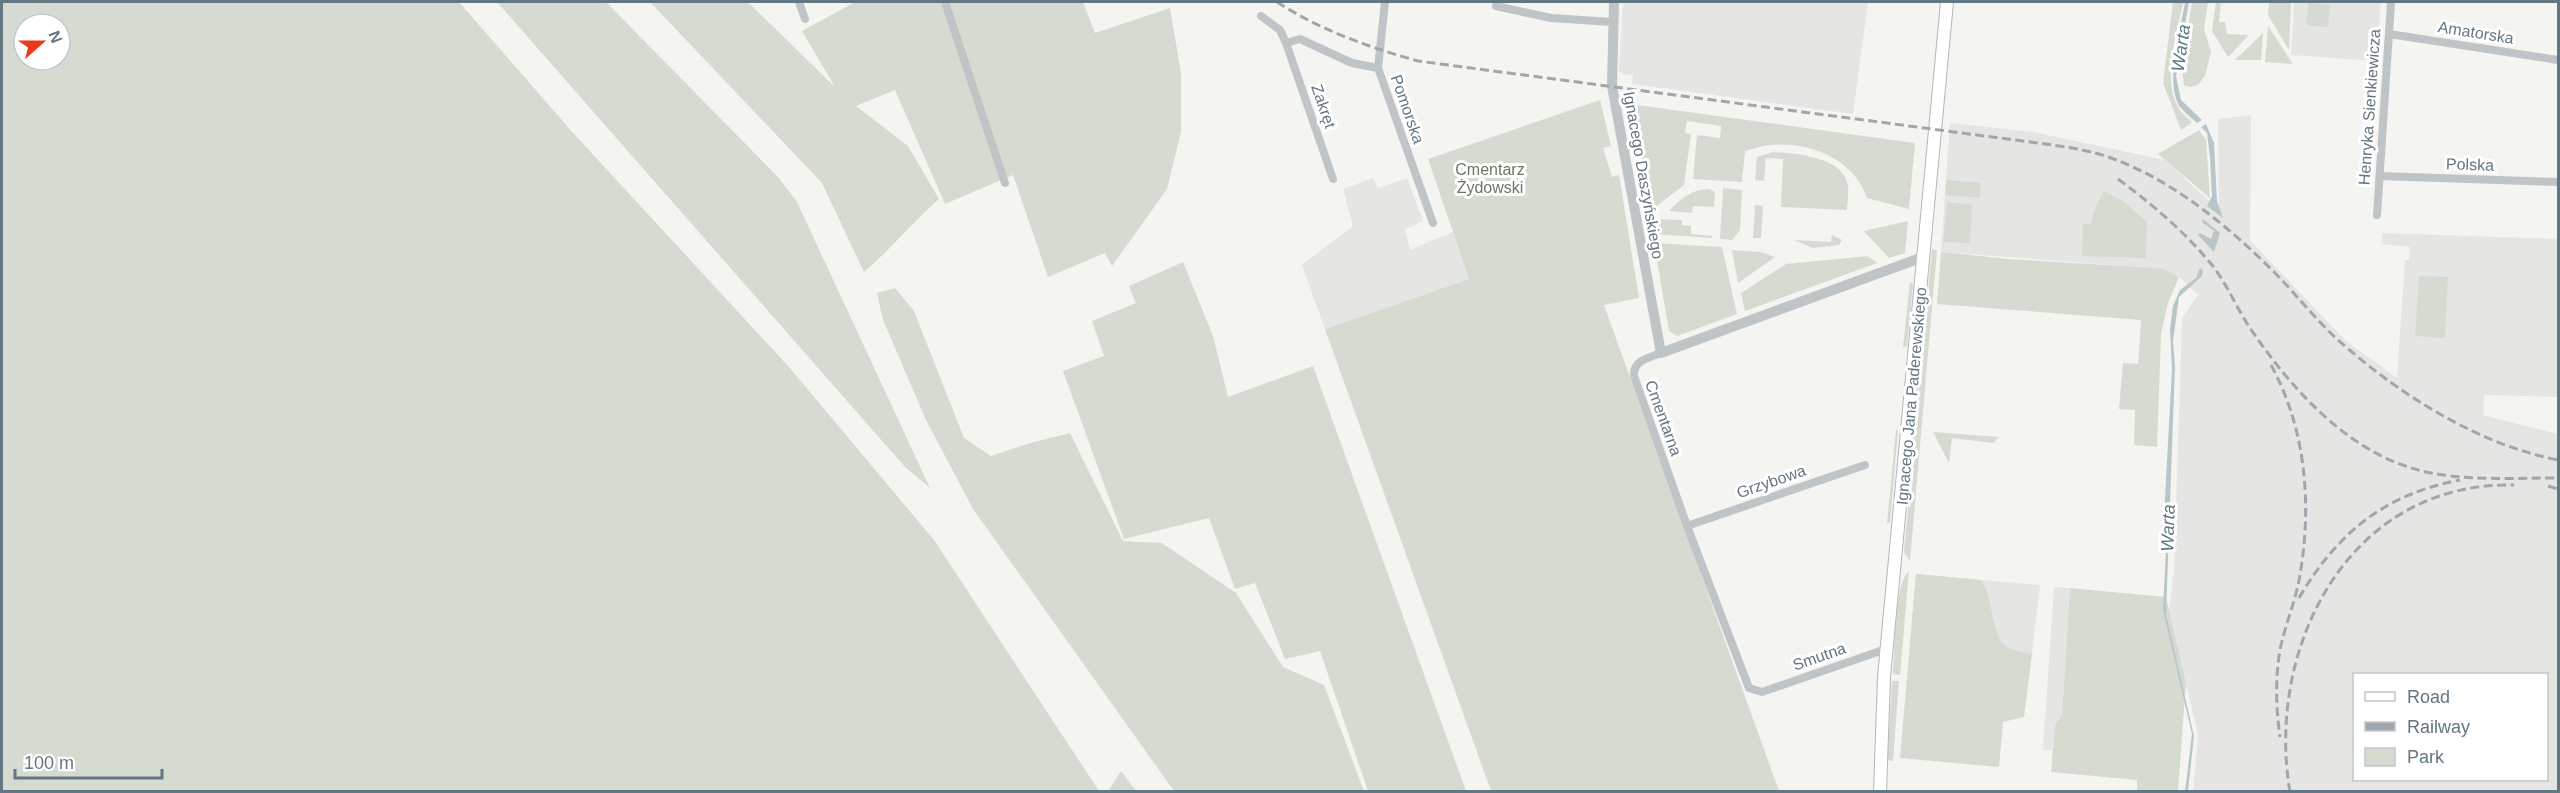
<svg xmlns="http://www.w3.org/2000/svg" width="2560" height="793" font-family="Helvetica,sans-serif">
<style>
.built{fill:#e5e5e3;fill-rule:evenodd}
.green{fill:#d6dbd1;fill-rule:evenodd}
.water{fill:#b8c6ca}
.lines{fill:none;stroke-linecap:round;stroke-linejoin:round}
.secondary-casing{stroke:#b1b8bb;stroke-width:14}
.minor{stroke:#bfc4c6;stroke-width:8}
.tertiary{stroke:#bfc4c6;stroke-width:10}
.secondary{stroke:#fff;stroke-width:12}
.rail{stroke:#9fa7ac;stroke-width:3;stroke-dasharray:9 4.5;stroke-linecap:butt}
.labels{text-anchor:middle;stroke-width:6;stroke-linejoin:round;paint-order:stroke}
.street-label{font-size:16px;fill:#627782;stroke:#fff}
.park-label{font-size:16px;fill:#687961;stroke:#fff}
.water-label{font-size:18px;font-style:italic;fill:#5d7a80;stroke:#fff}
</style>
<rect width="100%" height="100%" fill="#f4f4f0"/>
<g class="built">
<polygon points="1623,2 1868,2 1853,114 1632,84 1633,75 1623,74 1619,71"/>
<polygon points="2294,2 2381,2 2376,61 2291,55"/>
<path d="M2251 115 2250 240 2345 340 2397 378 2405 260H2409L2410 247 2382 244V233L2558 239V397L2484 395 2483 415 2558 434V791H2193L2198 735 2169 611 2174 570 2182 319 2198 295 2179 277 2164 269 1941 252 1950 123 2033 132 2165 160 2219 210 2218 119ZM2354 674H2546V780H2354Z"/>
<polygon points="1373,178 1378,188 1407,178 1423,221 1405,229 1410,250 1453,232 1469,279 1325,329 1302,265 1353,226 1343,189"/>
<polygon points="1916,574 2040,585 2032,654 1910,643"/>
<polygon points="2054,587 2070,588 2062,715 2055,725 2052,750 2043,750"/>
</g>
<g class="green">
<path d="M2 2H459L574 134 789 367 934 540 1099 791H2ZM24 24H60V60H24Z"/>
<polygon points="497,2 606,2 779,178 797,202 930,488 905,467"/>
<path d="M650 2H748L835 87 802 31 855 2H1083L1095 33 1170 8 1181 73V132L1167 189 1112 266 1105 253 1048 277 1013 175 945 204 895 90 856 106 908 146 939 199C913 222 891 249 864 272L822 183Z"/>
<path d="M2173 2H2183C2177 34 2161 78 2179 109 2182 114 2188 118 2192 122L2181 130 2163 83Z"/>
<polygon points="2192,2 2208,2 2204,29 2211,52 2205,76 2198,85 2190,87 2184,85 2182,69"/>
<polygon points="2216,2 2221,2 2219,22 2225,22 2227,34 2249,35 2228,57 2212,31"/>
<polygon points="2269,2 2291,3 2289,50 2268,15"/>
<polygon points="2308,3 2330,5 2328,27 2306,25"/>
<polygon points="2268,26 2293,64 2265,62"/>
<polygon points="2263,33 2261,60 2235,60"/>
<polygon points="1600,100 1611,146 1603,148 1612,177 1619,175 1639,298 1604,305 1779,791 1491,791 1325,329 1469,279 1428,159"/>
<path d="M1637 105 1915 143 1909 209 1867 198C1855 160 1810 141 1772 145 1763 145 1754 149 1745 151L1742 182 1693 179 1697 135 1720 138 1721 126 1687 121 1685 133 1691 134 1684 185 1649 212 1637 134Z"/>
<polygon points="2199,130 2206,140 2210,198 2158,154"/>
<path d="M1773 152C1794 153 1841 157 1847 182 1850 190 1847 202 1847 210L1781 207 1783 159 1766 158 1764 181 1755 180 1757 157Z"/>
<polygon points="1946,180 1981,183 1980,198 1945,195"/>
<polygon points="1723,188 1742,190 1740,230 1732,240 1720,239"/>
<path d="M1709 189 1715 192 1714 207 1693 206 1692 213 1669 211C1680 199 1692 189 1709 189Z"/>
<polygon points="2104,191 2123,201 2147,222 2146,258 2082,256 2083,224 2091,224 2094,210"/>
<polygon points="1947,202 1972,205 1970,243 1943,242"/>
<polygon points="1755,205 1763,206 1761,238 1753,238"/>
<polygon points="1651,219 1682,220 1682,225 1691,226 1691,234 1713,236 1712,238 1653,234"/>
<polygon points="1908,221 1905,253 1889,258 1864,231"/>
<polygon points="1832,235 1842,240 1839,245 1813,248 1794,240 1831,242"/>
<polygon points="1654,243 1722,247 1737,314 1677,336 1669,331"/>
<polygon points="1932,249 1937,250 1910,561 1904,552"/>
<polygon points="1732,250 1761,252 1775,257 1738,283"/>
<polygon points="1941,252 2008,259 2156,268 2164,269 2179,277 2168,303 2161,334 2157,447 2134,445 2135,410 2119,409 2123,363 2138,364 2141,320 1937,304"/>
<polygon points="1868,256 1877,263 1745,311 1741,293 1786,264"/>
<polygon points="1183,262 1213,336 1228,397 1313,366 1466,791 1368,791 1320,651 1285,659 1255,583 1235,589 1209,518 1124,539 1063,371 1104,356 1092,321 1136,303 1129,286"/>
<polygon points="2419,276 2448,277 2445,338 2415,336"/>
<polygon points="1910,282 1913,284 1907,346 1903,347"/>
<polygon points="895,288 914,311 964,438 991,456 1030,443 1070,433 1123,541 1162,543 1236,593 1283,667 1324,685 1364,791 1174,791 973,509 926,420 883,320 877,293"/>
<polygon points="1896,430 1898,430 1890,523 1887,523"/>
<polygon points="1933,432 1999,437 1993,443 1952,438 1949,463"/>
<path d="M1909 571 1900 675 1893 674C1895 654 1894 583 1909 571Z"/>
<path d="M1916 574 1981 580C1994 596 1990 640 2009 648 2016 651 2025 652 2032 654L2024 717 2003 722 1999 767 1900 758Z"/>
<polygon points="2070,588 2166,597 2186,683 2178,791 2137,791 2137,780 2051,772 2055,725 2062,715"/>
<polygon points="1892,681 1899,681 1893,761 1888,760 1888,749"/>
<polygon points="1121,771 1136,791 1108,791"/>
</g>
<g class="water">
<path d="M2185 2H2189L2176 76 2181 100 2202 120 2197 123C2192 118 2185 113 2180 107 2164 82 2181 29 2185 2Z"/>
<polygon points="2206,124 2214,143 2217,201 2223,218 2207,206 2212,196 2210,157 2207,133 2201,127"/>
<polygon points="2203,219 2220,233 2214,252 2198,235 2200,233 2211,239 2214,231 2202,222"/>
<polygon points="2200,268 2203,271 2202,276 2179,297 2173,341 2175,365 2166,614 2194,736 2188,791 2185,792 2192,734 2163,610 2166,550 2164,517 2172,369 2170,329 2173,306 2180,290 2196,278"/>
</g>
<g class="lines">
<defs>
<polyline id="secondary" points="1880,792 1884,677 1947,2"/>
</defs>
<use href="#secondary" class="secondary-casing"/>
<g class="minor">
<polyline points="799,2 805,19"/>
<polyline points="945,2 1005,183"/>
<polyline points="1385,2 1378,68 1433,223"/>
<polyline points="1496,6 1551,18 1612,22"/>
<polyline points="1261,16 1280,30 1286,43"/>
<polyline points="2389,34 2558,60"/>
<polyline points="2380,176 2558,182"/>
<polyline points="1333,179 1286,43 1300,39 1352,63 1378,68"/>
<polyline points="2377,215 2391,2"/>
<path d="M1661 353C1649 358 1633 360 1634 376L1687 526 1749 688 1762 692 1886 649"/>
<polyline points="1687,526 1865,465"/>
</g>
<polyline class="tertiary" points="1614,2 1612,86 1661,353 1923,257"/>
<use href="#secondary" class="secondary"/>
<g class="rail">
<path d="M1277 2C1320 30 1368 47 1418 61L2045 144C2067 147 2089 150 2111 158 2170 179 2224 223 2268 266 2292 289 2312 316 2337 339 2398 394 2477 444 2558 460"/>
<path d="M2118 179C2152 204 2185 232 2212 265 2227 284 2236 307 2250 328 2292 390 2350 455 2426 472 2469 481 2515 478 2558 478"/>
<path d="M2271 365C2306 429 2312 504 2300 575 2296 600 2285 625 2280 650 2275 680 2276 708 2280 737"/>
<polyline points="2548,486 2558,489"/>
<path d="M2299 598C2337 533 2385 494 2460 480"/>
<path d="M2290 792C2265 646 2350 481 2514 485"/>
</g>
</g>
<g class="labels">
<g class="street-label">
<text transform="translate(2476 32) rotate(9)" y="6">Amatorska</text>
<text transform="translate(1324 106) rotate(71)" y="6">Zakręt</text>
<text transform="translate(2369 107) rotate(-86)" y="6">Henryka Sienkiewicza</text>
<text transform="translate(1408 109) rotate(71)" y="6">Pomorska</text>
<text transform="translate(2470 164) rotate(2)" y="6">Polska</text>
<text transform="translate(1644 175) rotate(80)" y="6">Ignacego Daszyńskiego</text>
<text transform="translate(1911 396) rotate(-85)" y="6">Ignacego Jana Paderewskiego</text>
<text transform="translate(1664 418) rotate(70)" y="6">Cmentarna</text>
<text transform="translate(1771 481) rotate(-19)" y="6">Grzybowa</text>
<text transform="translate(1819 656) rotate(-19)" y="6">Smutna</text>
</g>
<g class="park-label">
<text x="1490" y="175">Cmentarz<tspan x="1490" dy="18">Żydowski</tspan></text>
</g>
<g class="water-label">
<text transform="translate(2181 48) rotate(-82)" y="6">Warta</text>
<text transform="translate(2168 528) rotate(-88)" y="6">Warta</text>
</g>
</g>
<rect width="2560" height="793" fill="none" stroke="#627782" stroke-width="6"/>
<rect x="2353" y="673" width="195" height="108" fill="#ffffff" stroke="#c0c9cd" stroke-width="1.5"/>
<rect x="2365" y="692" width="30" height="9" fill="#ffffff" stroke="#c0c9cd" stroke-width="1.5"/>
<text x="2407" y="703" font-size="18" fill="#627782">Road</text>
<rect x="2365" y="722" width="30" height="9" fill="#9fa7ac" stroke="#c0c9cd" stroke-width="1.5"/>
<text x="2407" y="733" font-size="18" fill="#627782">Railway</text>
<rect x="2365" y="748" width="30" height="18" fill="#d6dbd1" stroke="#c0c9cd" stroke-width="1.5"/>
<text x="2407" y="763" font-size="18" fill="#627782">Park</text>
<g transform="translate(42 42) rotate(69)"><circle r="28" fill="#ffffff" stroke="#c0c9cd" stroke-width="1.5"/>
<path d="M0-4.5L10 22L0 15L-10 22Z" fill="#ea391b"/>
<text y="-9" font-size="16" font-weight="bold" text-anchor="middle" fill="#627782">N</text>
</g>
<path d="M15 769v9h147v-9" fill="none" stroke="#627782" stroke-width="3"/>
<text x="24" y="769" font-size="18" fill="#627782" stroke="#ffffff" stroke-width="4.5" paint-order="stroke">100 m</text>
</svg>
